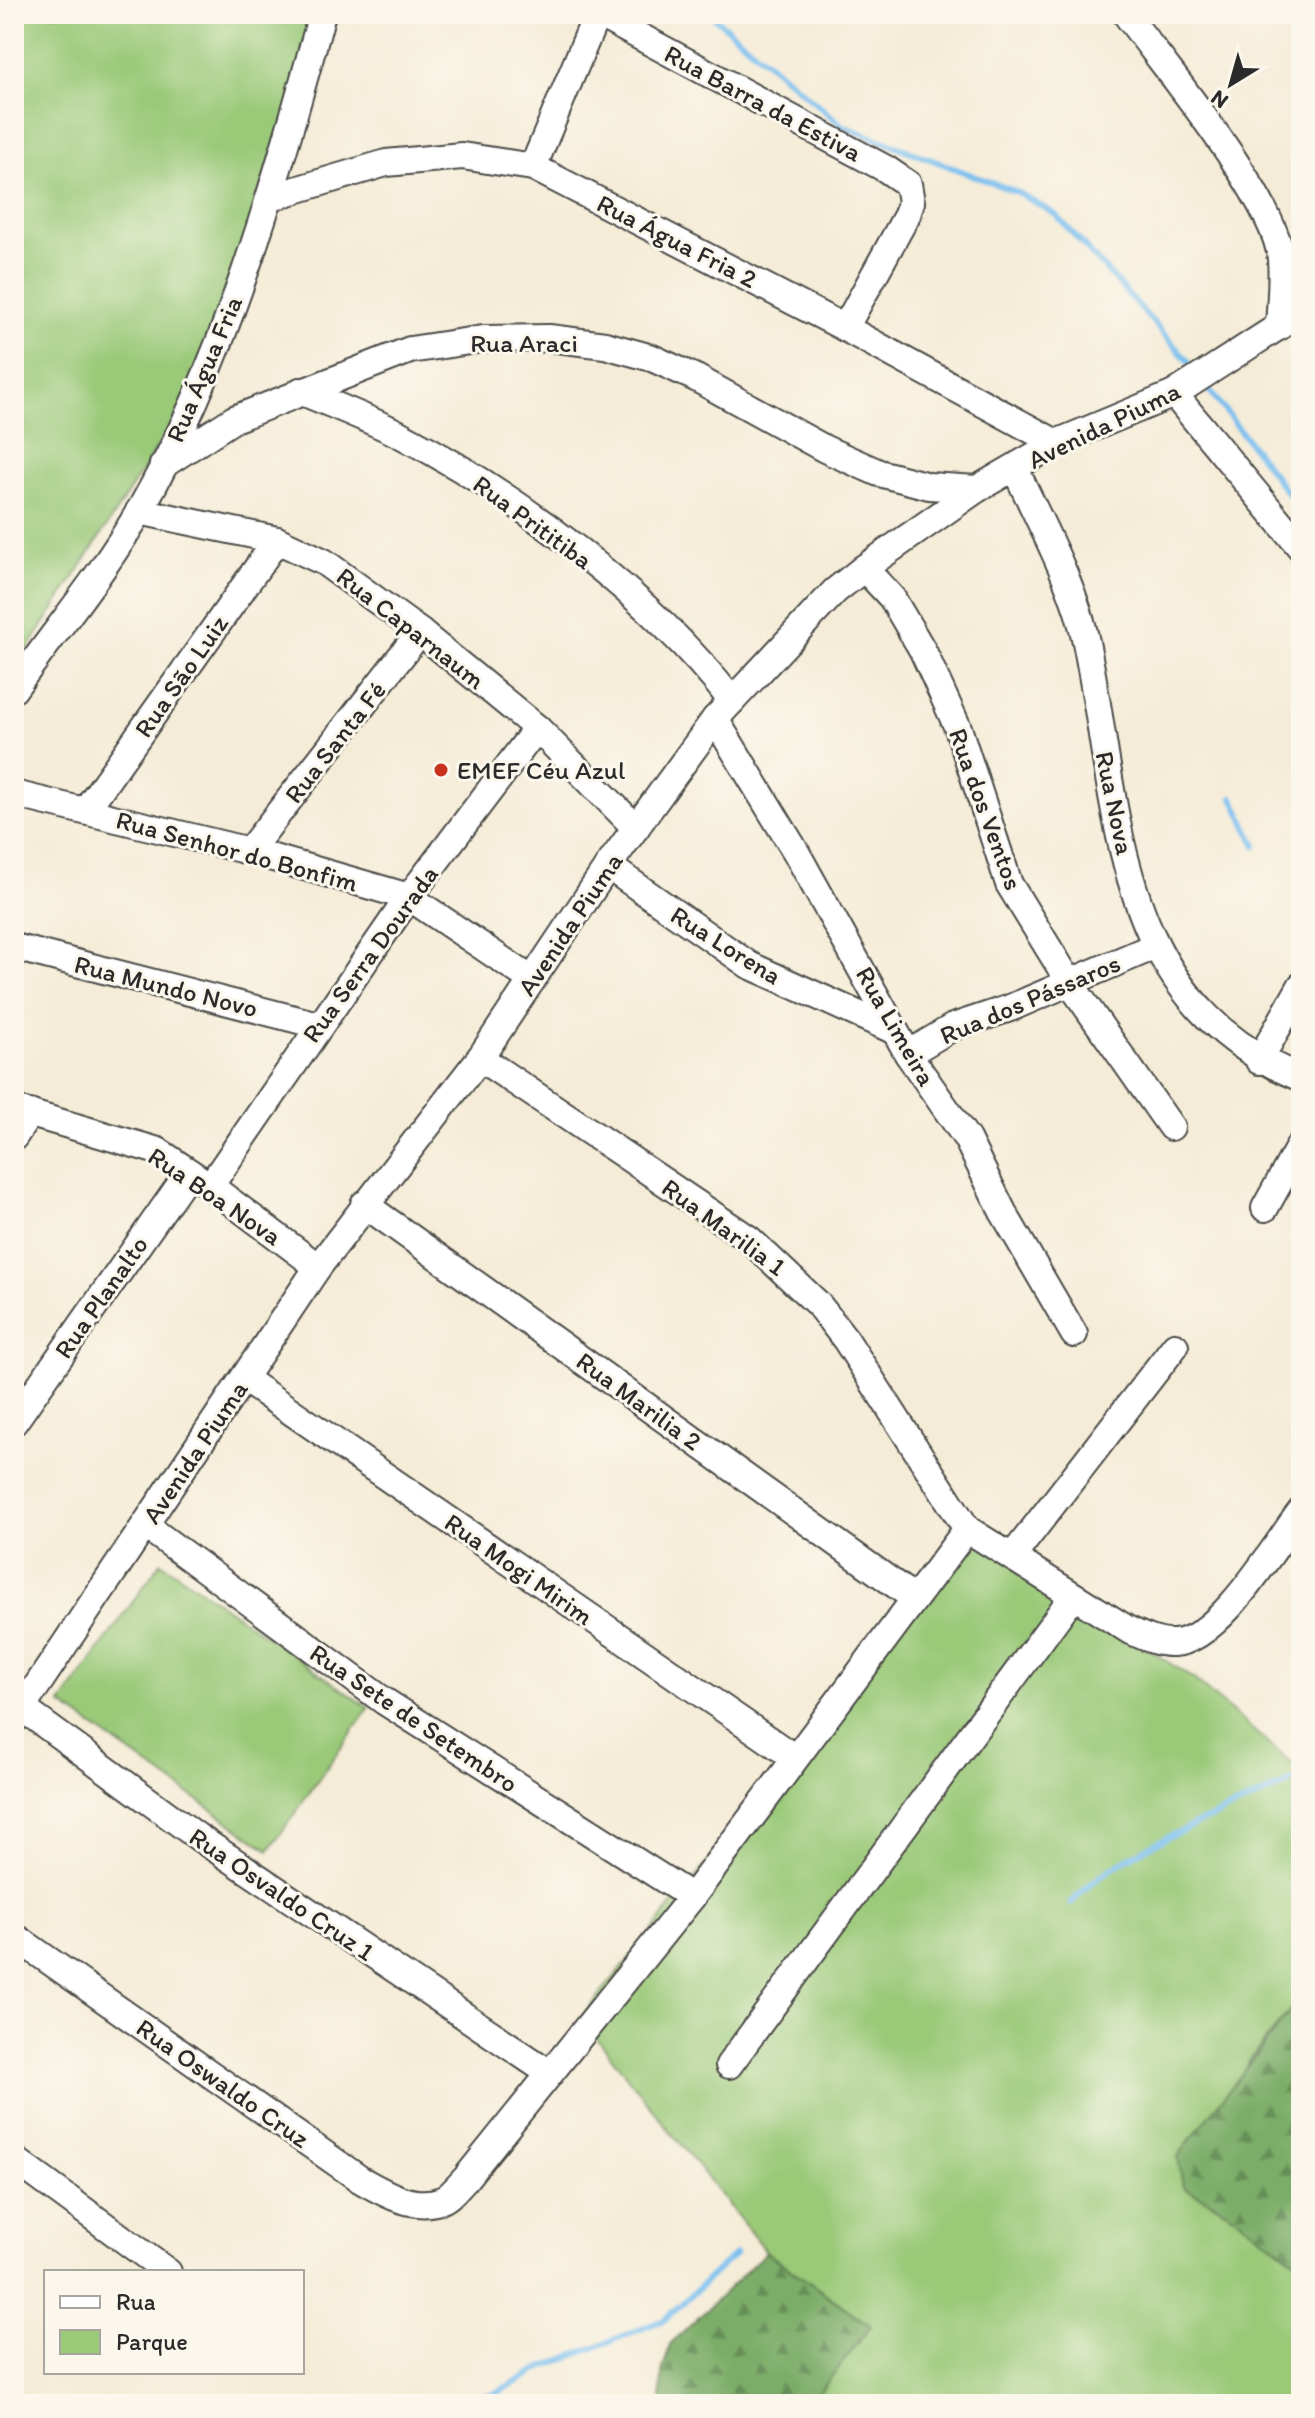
<svg xmlns="http://www.w3.org/2000/svg" width="1315" height="2418" font-family="Itim,sans-serif">
<style>
.green{fill:#9ac978;stroke:#627a52;stroke-width:2}
.forest{fill:url(#forest-firs);stroke:#536c4a;stroke-width:2}
.lines{fill:none;stroke-linecap:round;stroke-linejoin:round}
.stream{stroke:#77beef;stroke-width:6}
.minor-casing{stroke:#494845;stroke-width:30}
.minor{stroke:#fff;stroke-width:26}
.poi-dot{fill:#c8321e;stroke:#fbf7ec;stroke-width:3}
.labels{text-anchor:middle;stroke-width:6;stroke-linejoin:round;paint-order:stroke}
.street-label{font-size:26px;fill:#2b2b2b;stroke:#fbf7ec}
.poi-label{font-size:26px;fill:#2b2b2b;stroke:#fbf7ec;text-anchor:start}
</style>
<defs>
<pattern id="forest-firs" width="22" height="20" patternUnits="userSpaceOnUse" patternTransform="scale(2)"><rect width="22" height="20" fill="#7bad68"/><path d="M5 1l3.5 6h-7zM16 11l3.5 6h-7z" fill="#658d56"/></pattern>
</defs>
<rect width="100%" height="100%" fill="#fbf7ec"/>
<filter id="ink" filterUnits="userSpaceOnUse"><feTurbulence type="fractalNoise" baseFrequency=".0125" numOctaves="2"/><feDisplacementMap in="SourceGraphic" scale="16" xChannelSelector="R" yChannelSelector="G"/><feConvolveMatrix kernelMatrix="1 2 1 2 8 2 1 2 1" color-interpolation-filters="sRGB"/></filter>
<filter id="wash" filterUnits="userSpaceOnUse"><feTurbulence type="fractalNoise" baseFrequency=".006" numOctaves="4" result="noise"/><feDisplacementMap in="SourceGraphic" scale="32" xChannelSelector="R" yChannelSelector="G"/><feGaussianBlur stdDeviation="1.8" result="paint"/><feColorMatrix in="noise" values="0 0 0 0 0 0 0 0 0 0 0 0 0 0 0 0 0 1.4 0 .05"/><feComposite in="paint" operator="in"/></filter>
<g filter="url(#wash)">
<rect width="100%" height="100%" fill="#f5ecd7"/>
<g class="green">
<polygon points="14,14 323,14 188,399 14,671"/>
<polygon points="962,1527 1195,1680 1298,1769 1301,1765 1301,1997 1251,2058 1183,2187 1226,2210 1301,2265 1301,2404 810,2404 871,2326 766,2252 581,2018 787,1764"/>
<polygon points="161,1562 369,1708 269,1850 61,1704"/>
</g>
<g class="forest">
<polygon points="1301,1997 1301,2265 1226,2210 1183,2187 1178,2156"/>
<polygon points="766,2252 871,2326 810,2404 661,2404 662,2372 670,2345"/>
</g>
<g class="lines">
<g class="stream">
<polyline points="710,14 843,126 1019,193 1056,215 1189,362"/>
<polyline points="1210,391 1301,511"/>
<polyline points="1233,798 1256,846"/>
<path d="M1071 1903C1118 1848 1234 1811 1301 1777"/>
<polyline points="458,2404 494,2394 544,2367 664,2320 735,2254"/>
</g>
</g>
</g>
<g filter="url(#ink)">
<g class="lines">
<defs>
<g id="minor">
<polyline points="598,14 886,169 908,184 911,202 907,215 845,328"/>
<path d="M1126 14C1164 66 1276 200 1281 259 1283 281 1280 305 1279 327"/>
<polyline points="533,167 597,14"/>
<polyline points="272,197 386,163 462,156 533,167 845,328 1056,443"/>
<path d="M300 391C333 405 368 418 401 435 518 496 651 596 732 701"/>
<polyline points="1174,394 1301,548"/>
<polyline points="163,465 234,419 410,350 483,339 549,338 605,345 652,358 696,378 825,449 879,473 929,486 977,489"/>
<path d="M1015 468C1039 522 1075 585 1086 642 1121 814 1112 999 1301 1078"/>
<polyline points="139,511 277,540 324,562 420,632 537,728 636,828"/>
<polyline points="864,568 892,598 923,651 958,728 1009,884 1070,983 1171,1127"/>
<path d="M14 689C55 631 105 571 140 510 228 356 275 183 322 14"/>
<polyline points="715,719 796,852 908,1054 967,1139 1003,1212 1074,1334"/>
<polyline points="14,794 249,851 409,897 532,980"/>
<polyline points="85,811 277,540"/>
<polyline points="249,851 420,632"/>
<polyline points="608,866 749,965 895,1031"/>
<polyline points="14,947 318,1025"/>
<polyline points="908,1054 953,1027 1010,1008 1155,946"/>
<path d="M480 1058 749 1239 818 1304 846 1340 967 1529 1127 1629C1142 1636 1158 1644 1174 1643 1219 1641 1275 1545 1301 1511"/>
<polyline points="1259,1061 1301,986"/>
<polyline points="14,1109 158,1151 210,1186 318,1267"/>
<polyline points="14,1137 30,1113"/>
<polyline points="210,1186 409,897 537,728"/>
<polyline points="364,1204 914,1598"/>
<polyline points="1265,1208 1301,1143"/>
<polyline points="244,1379 795,1758"/>
<polyline points="14,1422 189,1172"/>
<polyline points="146,1526 384,1701 692,1897"/>
<polyline points="1012,1557 1175,1346"/>
<polyline points="22,1708 198,1837 548,2072"/>
<polyline points="14,1720 318,1267 480,1058 608,866 715,719 835,591 864,568 977,489 1056,443 1174,394 1301,312"/>
<path d="M14 1936 361 2180C384 2193 414 2211 442 2200 450 2197 459 2185 466 2178L692 1897 967 1529"/>
<polyline points="729,2065 1073,1596"/>
<polyline points="14,2159 168,2272"/>
</g>
</defs>
<use href="#minor" class="minor-casing"/>
<use href="#minor" class="minor"/>
</g>
</g>
<circle class="poi-dot" cx="441" cy="770" r="8"/>
<g class="labels">
<g class="street-label">
<text transform="translate(763 103) rotate(28)" y="9">Rua Barra da Estiva</text>
<text transform="translate(677 241) rotate(27)" y="9">Rua Água Fria 2</text>
<text x="524" y="352">Rua Araci</text>
<text transform="translate(204 369) rotate(-67)" y="9">Rua Água Fria</text>
<text transform="translate(1104 425) rotate(-26)" y="9">Avenida Piuma</text>
<text transform="translate(533 522) rotate(36)" y="9">Rua Prititiba</text>
<text transform="translate(411 628) rotate(38)" y="9">Rua Caparnaum</text>
<text transform="translate(181 676) rotate(-55)" y="9">Rua São Luiz</text>
<text transform="translate(335 742) rotate(-52)" y="9">Rua Santa Fé</text>
<text transform="translate(1115 803) rotate(78)" y="9">Rua Nova</text>
<text transform="translate(986 809) rotate(70)" y="9">Rua dos Ventos</text>
<text transform="translate(237 851) rotate(15)" y="9">Rua Senhor do Bonfim</text>
<text transform="translate(570 924) rotate(-56)" y="9">Avenida Piuma</text>
<text transform="translate(726 945) rotate(32)" y="9">Rua Lorena</text>
<text transform="translate(370 954) rotate(-54)" y="9">Rua Serra Dourada</text>
<text transform="translate(166 986) rotate(14)" y="9">Rua Mundo Novo</text>
<text transform="translate(1030 999) rotate(-23)" y="9">Rua dos Pássaros</text>
<text transform="translate(896 1026) rotate(60)" y="9">Rua Limeira</text>
<text transform="translate(215 1196) rotate(34)" y="9">Rua Boa Nova</text>
<text transform="translate(724 1227) rotate(36)" y="9">Rua Marilia 1</text>
<text transform="translate(101 1297) rotate(-55)" y="9">Rua Planalto</text>
<text transform="translate(639 1401) rotate(36)" y="9">Rua Marilia 2</text>
<text transform="translate(195 1452) rotate(-56)" y="9">Avenida Piuma</text>
<text transform="translate(519 1569) rotate(35)" y="9">Rua Mogi Mirim</text>
<text transform="translate(414 1718) rotate(34)" y="9">Rua Sete de Setembro</text>
<text transform="translate(282 1894) rotate(34)" y="9">Rua Osvaldo Cruz 1</text>
<text transform="translate(223 2083) rotate(35)" y="9">Rua Oswaldo Cruz</text>
</g>
<g class="poi-label">
<text x="457" y="779">EMEF Céu Azul</text>
</g>
</g>
<rect width="1315" height="2418" fill="none" stroke="#fbf7ec" stroke-width="48"/>
<rect x="44" y="2270" width="260" height="104" fill="#fbf7ec" stroke="#a8a59f" stroke-width="2"/>
<rect x="60" y="2296" width="40" height="12" fill="#ffffff" stroke="#a8a59f" stroke-width="2"/>
<text x="116" y="2310" font-size="24" fill="#2b2b2b">Rua</text>
<rect x="60" y="2330" width="40" height="24" fill="#9ac978" stroke="#a8a59f" stroke-width="2"/>
<text x="116" y="2350" font-size="24" fill="#2b2b2b">Parque</text>
<g transform="translate(1231 84) rotate(217)" stroke="#fbf7ec" stroke-width="6" paint-order="stroke">
<path d="M0-6L14 30L0 20L-14 30Z" fill="#2b2b2b"/>
<text y="-12" font-size="22" font-weight="bold" text-anchor="middle" fill="#2b2b2b">N</text>
</g>
</svg>
